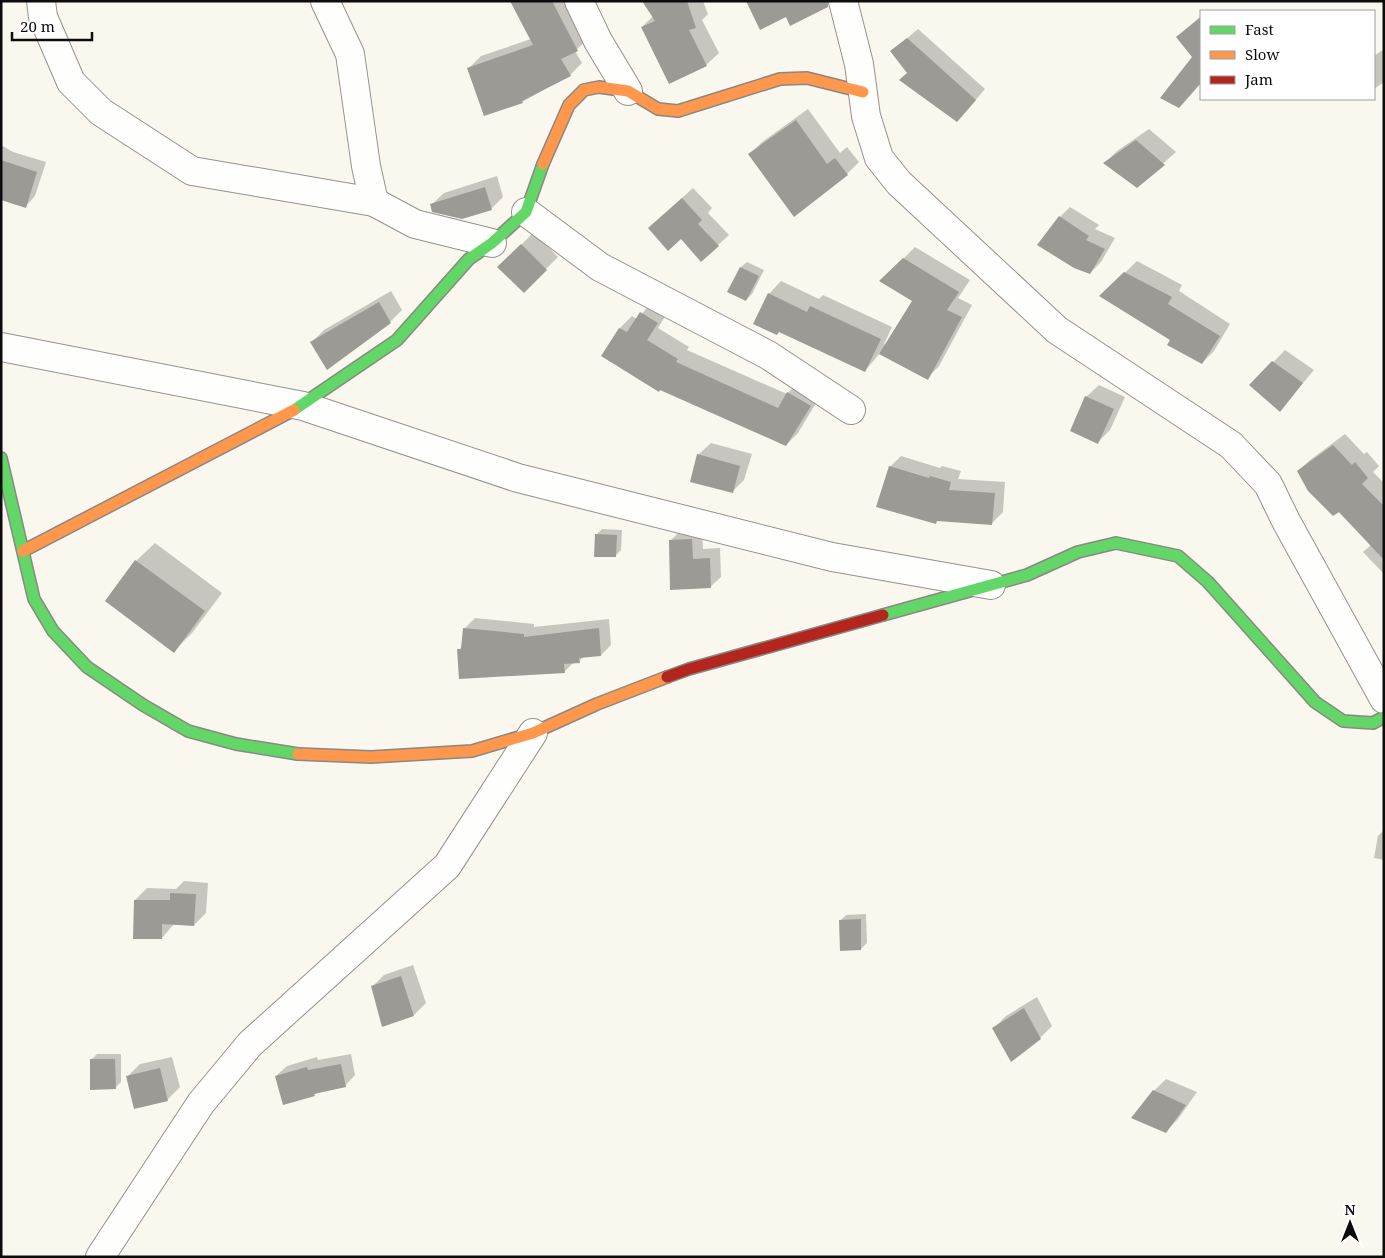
<svg xmlns="http://www.w3.org/2000/svg" width="1385" height="1258" font-family="'Noto Serif',serif">
<style>
.shadow{fill:#0003}
.building{fill:#9c9a95}
.lines{fill:none;stroke-linecap:round;stroke-linejoin:round}
.street-casing{stroke:#93928e;stroke-width:30}
.fast-casing{stroke:#8a8885;stroke-width:14}
.slow-casing{stroke:#8a8885;stroke-width:14}
.jam-casing{stroke:#8a8885;stroke-width:14}
.street{stroke:#fefefd;stroke-width:28}
.fast{stroke:#63d668;stroke-width:11}
.slow{stroke:#ff974d;stroke-width:11}
.jam{stroke:#b3261e;stroke-width:11}
</style>
<rect width="100%" height="100%" fill="#faf7ef"/>
<g class="shadow">
<polygon points="526,1 571,1 589,38 575,51 582,63 570,75 522,102 469,68 481,56 531,39"/>
<polygon points="643,1 703,1 708,14 702,20 719,53 706,65 642,27 653,16"/>
<polygon points="1201,16 1201,62 1198,63 1177,37"/>
<polygon points="918,29 985,89 967,110 908,73 892,51"/>
<polygon points="1384,49 1384,82 1374,89 1374,56"/>
<polygon points="808,109 840,153 847,147 859,162 847,174 750,154 762,142"/>
<polygon points="1149,129 1176,152 1137,187 1105,163 1117,151"/>
<polygon points="1,145 13,152 46,162 35,196 26,206 1,188"/>
<polygon points="497,176 503,197 491,209 431,205 444,193"/>
<polygon points="693,188 712,208 708,213 729,235 718,245 681,237 660,218"/>
<polygon points="1070,207 1099,225 1095,229 1115,238 1101,262 1090,273 1060,217"/>
<polygon points="534,232 558,257 524,291 499,267"/>
<polygon points="915,247 970,280 958,298 972,305 939,366 927,378 880,353 865,371 769,294 781,281 819,299 823,295 892,327 884,344 885,345 914,300 881,281"/>
<polygon points="1137,261 1182,285 1179,291 1230,324 1214,351 1202,363 1172,340 1101,296"/>
<polygon points="747,262 764,270 752,294 746,300 741,267"/>
<polygon points="391,291 402,310 390,322 312,342 324,330"/>
<polygon points="653,301 669,310 658,328 689,347 687,350 787,394 800,380 822,393 798,433 786,445 603,356 620,328 632,316 637,319"/>
<polygon points="1285,350 1314,370 1280,410 1251,385"/>
<polygon points="1099,385 1125,397 1110,430 1098,442 1086,397"/>
<polygon points="1345,434 1364,454 1367,452 1379,466 1373,472 1384,483 1384,574 1363,552 1371,545 1298,471 1310,460"/>
<polygon points="711,443 752,454 744,480 732,492 698,455"/>
<polygon points="901,456 940,468 942,466 961,471 958,479 1005,482 1003,512 992,523 890,467"/>
<polygon points="602,529 622,530 621,550 615,556 596,535"/>
<polygon points="702,529 703,549 720,548 721,577 710,587 670,541 681,530"/>
<polygon points="155,543 222,593 192,633 174,651 106,601 136,561"/>
<polygon points="475,618 534,624 534,627 609,619 611,645 601,655 584,657 579,661 574,662 564,672 459,650 462,646 464,629"/>
<polygon points="1383,831 1384,860 1374,858 1378,836"/>
<polygon points="184,881 208,883 206,913 194,925 174,924 162,938 135,900 147,888 176,889"/>
<polygon points="866,914 867,943 861,949 840,921 846,915"/>
<polygon points="413,965 426,1003 414,1015 372,987 384,975"/>
<polygon points="1037,997 1052,1026 1040,1038 994,1028 1006,1016"/>
<polygon points="97,1054 121,1054 121,1082 115,1088 91,1060"/>
<polygon points="351,1054 355,1075 345,1086 318,1092 314,1095 276,1076 287,1066 317,1057 318,1060"/>
<polygon points="172,1057 180,1087 167,1100 128,1076 140,1064"/>
<polygon points="1166,1079 1197,1092 1178,1119 1166,1131 1154,1091"/>
</g>
<g class="building">
<polygon points="510,1 552,1 578,51 561,59 571,76 522,101 523,103 484,116 467,68 533,45"/>
<polygon points="642,1 687,1 696,28 689,30 707,66 669,84 641,27 655,21"/>
<polygon points="746,1 828,1 828,7 790,26 786,17 760,30"/>
<polygon points="1201,17 1201,83 1179,108 1160,98 1192,57 1176,37"/>
<polygon points="907,38 976,100 957,122 899,80 907,73 890,51"/>
<polygon points="796,120 827,164 835,158 848,175 794,217 748,154"/>
<polygon points="1136,140 1165,165 1137,188 1103,163"/>
<polygon points="1,160 37,172 26,208 1,200"/>
<polygon points="485,187 492,210 462,219 432,212 430,204"/>
<polygon points="682,198 702,220 698,224 719,246 701,262 681,239 668,251 648,228"/>
<polygon points="1059,216 1089,236 1086,240 1105,249 1090,274 1074,268 1037,245"/>
<polygon points="521,244 547,270 524,293 497,267"/>
<polygon points="903,258 959,292 947,310 962,317 928,380 879,354 912,301 879,281"/>
<polygon points="740,267 759,276 746,301 727,292"/>
<polygon points="1124,272 1172,297 1168,304 1220,336 1202,364 1167,345 1170,340 1099,296"/>
<polygon points="768,293 807,312 810,306 881,339 865,372 779,332 777,335 753,324"/>
<polygon points="379,302 391,323 327,370 310,342"/>
<polygon points="640,312 658,323 647,340 678,359 676,362 778,408 787,392 811,406 786,446 660,390 659,392 601,356 619,328 627,332"/>
<polygon points="1272,361 1303,383 1280,412 1249,385"/>
<polygon points="1085,396 1114,409 1098,444 1070,431"/>
<polygon points="1333,445 1352,465 1355,462 1368,478 1362,484 1384,506 1384,560 1339,512 1333,516 1308,491 1297,471"/>
<polygon points="697,454 740,466 733,493 690,482"/>
<polygon points="889,466 929,478 930,476 951,482 949,490 995,493 992,525 937,521 936,524 876,507"/>
<polygon points="595,534 617,535 616,557 594,557"/>
<polygon points="692,539 693,559 710,558 711,588 670,590 669,540"/>
<polygon points="135,560 205,611 174,653 105,601"/>
<polygon points="463,628 524,634 524,637 599,628 601,656 579,658 580,663 564,664 565,673 459,679 457,649 461,649"/>
<polygon points="170,893 196,894 194,926 162,924 162,939 133,939 134,900 170,900"/>
<polygon points="861,919 861,950 840,951 839,920"/>
<polygon points="401,976 414,1016 382,1027 371,986"/>
<polygon points="1024,1008 1041,1039 1011,1062 992,1028"/>
<polygon points="90,1059 115,1059 116,1089 90,1090"/>
<polygon points="341,1064 346,1087 314,1094 315,1096 283,1105 275,1076 307,1067 308,1070"/>
<polygon points="160,1068 168,1101 134,1109 126,1076"/>
<polygon points="1153,1090 1186,1105 1166,1133 1131,1118"/>
</g>
<g class="lines">
<defs>
<g id="street">
<polyline points="41,1 43,17 71,82 101,112 192,171 374,202"/>
<polyline points="325,1 350,54 366,166 374,202 415,224 492,243"/>
<polyline points="579,1 598,41 628,91"/>
<polyline points="843,1 859,64 866,116 879,158 899,183 1057,330 1231,445 1268,484 1286,521 1384,699"/>
<polyline points="526,212 600,267 768,355 851,410"/>
<polyline points="1,347 303,406 518,478 832,557 991,585"/>
<polyline points="100,1257 201,1103 250,1044 447,866 533,733"/>
</g>
<g id="fast">
<polyline points="294,410 397,340 469,259 492,243 526,212 543,164"/>
<polyline points="1,458 34,599 53,631 87,667 143,705 188,731 236,744 298,754"/>
<polyline points="883,615 1027,575 1078,552 1116,543 1178,556 1208,582 1315,702 1343,721 1373,723 1384,717"/>
</g>
<g id="slow">
<polyline points="543,164 569,105 584,90 599,87 628,91 658,109 678,111 780,79 807,78 863,92"/>
<polyline points="23,551 294,410"/>
<polyline points="298,754 371,757 472,751 533,733 597,704 667,677"/>
</g>
<polyline id="jam" points="667,677 689,669 883,615"/>
</defs>
<use href="#street" class="street-casing"/>
<use href="#fast" class="fast-casing"/>
<use href="#slow" class="slow-casing"/>
<use href="#jam" class="jam-casing"/>
<use href="#street" class="street"/>
<use href="#fast" class="fast"/>
<use href="#slow" class="slow"/>
<use href="#jam" class="jam"/>
</g>
<rect width="1385" height="1258" fill="none" stroke="#0c0c0c" stroke-width="5"/>
<rect x="1200" y="10" width="175" height="90" fill="#ffffff" stroke="#9e9e9e"/>
<rect x="1210" y="26" width="25" height="8" fill="#63d668" stroke="#9e9e9e"/>
<text x="1245" y="35" font-size="15" fill="#0c0c0c">Fast</text>
<rect x="1210" y="51" width="25" height="8" fill="#ff974d" stroke="#9e9e9e"/>
<text x="1245" y="60" font-size="15" fill="#0c0c0c">Slow</text>
<rect x="1210" y="76" width="25" height="8" fill="#b3261e" stroke="#9e9e9e"/>
<text x="1245" y="85" font-size="15" fill="#0c0c0c">Jam</text>
<g transform="translate(1350 1223)" stroke="#ffffff" stroke-width="4" paint-order="stroke">
<path d="M0-4L9 19L0 12L-9 19Z" fill="#0c0c0c"/>
<text y="-8" font-size="14" font-weight="bold" text-anchor="middle" fill="#0c0c0c">N</text>
</g>
<path d="M12 32v8h80v-8" fill="none" stroke="#0c0c0c" stroke-width="2.5"/>
<text x="20" y="32" font-size="15" fill="#0c0c0c" stroke="#ffffff" stroke-width="4" paint-order="stroke">20 m</text>
</svg>
